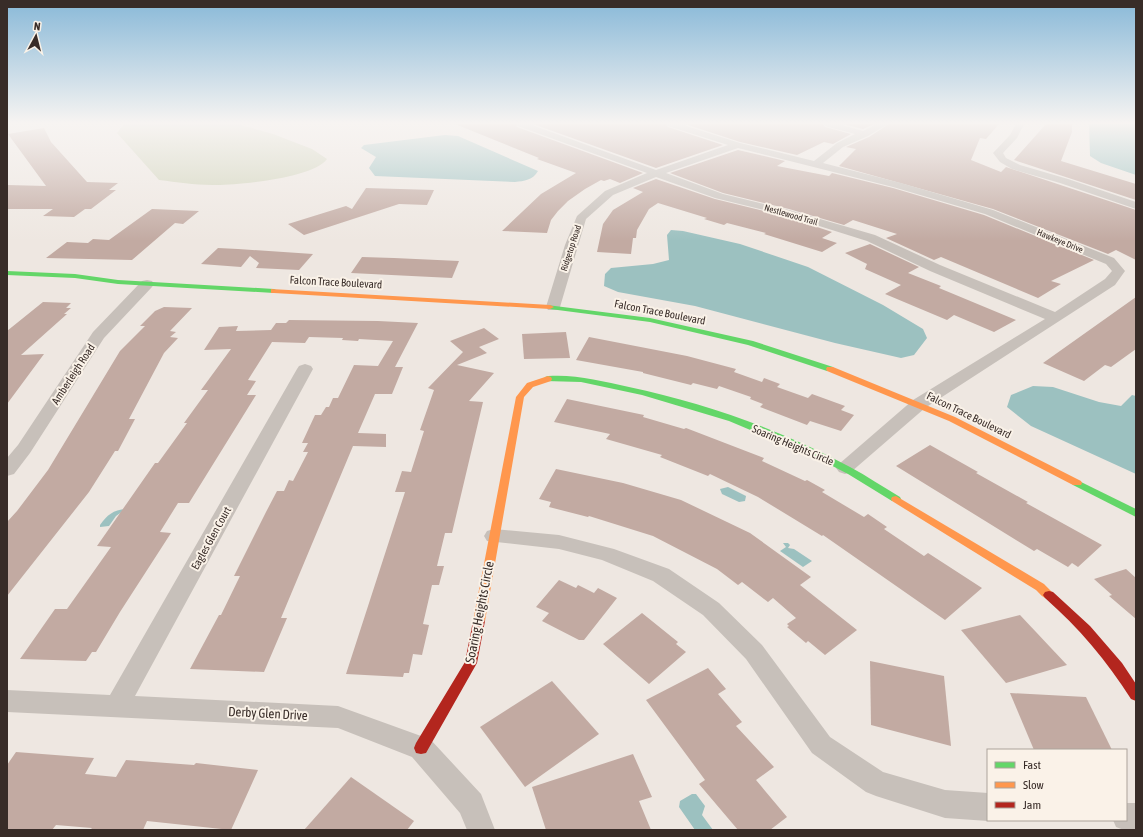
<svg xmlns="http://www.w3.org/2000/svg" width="1143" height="837" font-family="'Asap Condensed',sans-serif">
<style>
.green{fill:#d0d3ba}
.water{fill:#9cc1c0}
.building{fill:#c2aaa2}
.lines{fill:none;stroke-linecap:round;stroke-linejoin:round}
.street{fill:#c7c0ba;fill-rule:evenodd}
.fast{fill:#63d668;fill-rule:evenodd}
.slow{fill:#ff974d;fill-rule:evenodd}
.jam{fill:#b3261e;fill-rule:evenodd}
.labels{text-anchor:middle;stroke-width:4;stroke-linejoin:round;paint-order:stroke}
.far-street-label{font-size:9px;fill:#382c28;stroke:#faf2e8}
.street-label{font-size:11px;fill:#382c28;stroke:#faf2e8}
.near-street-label{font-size:13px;fill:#382c28;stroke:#faf2e8}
</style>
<rect width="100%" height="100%" fill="#eee7e1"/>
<path class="green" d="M124 124H237L273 134 312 149 327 159C314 178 235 186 212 185 194 185 177 182 159 180L117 133Z"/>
<g class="water">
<polygon points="1089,124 1136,124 1136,175 1101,163 1090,156"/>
<path d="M445 135 458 136 538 171C533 180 524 181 515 182L375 176 369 168 376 157 361 148 364 145Z"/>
<polygon points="671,230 683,231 740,244 808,267 883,305 923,329 927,338 914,355 901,358 835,343 695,306 618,292 604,286 605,274 611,268 653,264 669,260 667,235"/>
<polygon points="1033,386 1053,387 1099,402 1121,406 1132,395 1136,396 1136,474 1031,426 1007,407 1011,395"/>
<polygon points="728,487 746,496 745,501 739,502 722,494 720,489"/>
<path d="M126 509 116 516 109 526 100 527V525C107 515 113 510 126 509Z"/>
<polygon points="783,543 788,543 790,545 788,548 794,549 812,561 803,567 780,551 786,547"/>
<polygon points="692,794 696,794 705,806 702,815 713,830 695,830 679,807 680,801"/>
</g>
<g class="building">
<polygon points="455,124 516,124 517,127 643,173 620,183 610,179 604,181 601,180 585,189 568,201 558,211 551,220 547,233 502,231 541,194 576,173 537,159 539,158"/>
<polygon points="533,124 666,124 668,127 723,145 656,168"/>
<polygon points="685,124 823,124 825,127 851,134 833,144 824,142 797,155 740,142"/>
<polygon points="843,124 874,124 863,129"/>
<polygon points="889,124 999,124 986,139 980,138 971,160 1001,172 1006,167 1136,210 1136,260 1116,250 1108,254 993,209 839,166 856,149 846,147 869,137"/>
<polygon points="1046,124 1072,124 1072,132 1061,161 1136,184 1136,200 1014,160"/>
<polygon points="44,128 51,142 87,182 118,183 109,190 116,190 91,209 85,209 74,217 43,216 53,209 7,209 7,185 46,186 8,134"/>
<polygon points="738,150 785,161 777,166 829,176 832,173 893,188 984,215 1094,260 1051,281 1061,284 1038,298 941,257 934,260 886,238 897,234 853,220 844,225 789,209 723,193 670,173"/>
<polygon points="656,179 715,199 781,215 832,232 822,238 837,243 822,252 764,234 766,233 727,223 724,225 704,219 707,218 658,203 649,209 637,230 636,238 633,238 631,254 597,252 603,224 613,210 643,192 633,188"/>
<polygon points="366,188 434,190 427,205 399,204 304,235 288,224 346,206 352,209"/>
<polygon points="152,209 199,211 183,224 175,223 132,260 46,258 67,242 88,243 93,239 109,240"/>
<polygon points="870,244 919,267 908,273 941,286 939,288 1016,320 994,332 954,315 947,320 885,294 901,285 865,269 867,264 845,253"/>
<polygon points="218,248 238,249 313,254 299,270 256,268 259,263 250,256 241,267 201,264"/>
<polygon points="362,257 394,258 459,261 452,278 351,273"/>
<polygon points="1136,297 1136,349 1111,367 1105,365 1084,381 1043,363"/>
<polygon points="43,302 71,303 66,308 71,308 64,314 67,314 21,355 44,354 7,404 7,331"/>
<polygon points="164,307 192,308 170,331 176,332 170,337 178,338 164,353 129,419 135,419 118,451 115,451 89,492 7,596 7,522 17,511 48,470 120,351 145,326 140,326 155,311"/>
<polygon points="289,320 378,321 418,323 395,367 403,367 392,394 375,394 358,433 386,434 386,447 353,446 281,618 287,618 264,672 190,669 219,615 221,615 240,576 234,576 266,512 277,491 284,491 289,480 293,481 308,452 303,452 308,443 302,443 315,415 321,415 326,407 329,407 333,398 338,398 354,365 378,366 393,341 359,339 358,341 342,340 343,338 309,337 305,343 272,342 248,380 256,381 247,395 256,395 189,503 178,503 160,532 171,533 120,612 96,652 92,652 86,661 20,659 55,609 67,609 111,547 97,546 155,463 158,463 187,423 184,423 208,390 201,390 231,349 204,350 219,327 238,326 236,331 271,330 276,323 286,323"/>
<polygon points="484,328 499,339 479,347 487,353 457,365 494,373 469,401 483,402 452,533 445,533 437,566 444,566 439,585 432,585 423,624 429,625 422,655 413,654 409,673 404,673 403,677 346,674 405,492 395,492 402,471 411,472 424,431 420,430 434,390 428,388 463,352 450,341"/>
<polygon points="566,332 570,358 524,359 522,334"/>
<polygon points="589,337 687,356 736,369 734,372 762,382 764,378 780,384 777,387 808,398 812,394 845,406 841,410 854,415 841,431 810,421 807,425 760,407 763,404 750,399 751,397 719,386 717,389 693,383 691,385 643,373 643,372 576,360"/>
<polygon points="567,399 644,415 643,417 684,429 686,428 764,458 762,461 805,481 807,480 825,490 822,492 864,517 868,514 887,527 884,529 924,556 928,553 982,588 945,620 823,535 822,536 758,497 710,474 708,476 660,457 662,455 606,439 610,434 554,422"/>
<polygon points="930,445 978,472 976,473 1028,502 1026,503 1102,545 1078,567 1072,563 1068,567 1037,549 1034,551 896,466"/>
<polygon points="556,469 623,483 681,500 750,533 811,577 800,585 857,630 825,655 808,641 806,643 787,627 789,626 787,624 796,618 773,598 768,602 742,582 738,585 717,569 653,536 589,516 588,517 549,507 551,502 539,499"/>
<polygon points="1126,569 1136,578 1136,619 1109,596 1112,595 1094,579"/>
<polygon points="559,580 576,588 578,585 594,593 598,588 617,598 584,640 579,640 542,621 549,613 536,607"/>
<polygon points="642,613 678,642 676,644 686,652 649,684 603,644"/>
<polygon points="1020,615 1067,665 1006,683 961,630"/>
<polygon points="870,661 944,676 951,746 871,725"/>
<polygon points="708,668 726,689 718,694 742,722 736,726 774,767 756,780 787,817 770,830 738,830 699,784 705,780 646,700"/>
<polygon points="552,681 599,734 525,787 480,727"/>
<polygon points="1010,693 1086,697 1112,750 1034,750"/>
<polygon points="16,752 94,758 85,774 116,777 126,760 194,765 196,763 258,770 231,830 147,821 143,830 90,830 92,828 56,825 52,830 7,830 7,765"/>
<polygon points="633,754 652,797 639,801 651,830 546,830 532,787"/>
<polygon points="351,777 414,821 407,830 304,830"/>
</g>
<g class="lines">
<g class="street">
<path d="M517 124H529L656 170 728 145 668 126 667 124H680L740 143 814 161 837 143 855 134 825 126 824 124H838L863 131 877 124H888L868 136 843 147 823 163 901 183 993 210 1114 258 1125 271 1115 285 925 408 851 472 845 474 839 472 836 468 839 464 913 400 1045 319 930 271 867 241 781 214 715 198 656 177 613 195 586 219 560 307 558 310H548L546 307 565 245 577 216 605 191 647 173 518 126ZM738 148 893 187 985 214 1106 264 1112 271 1105 279 1055 312 940 265 875 235 789 210 723 194 666 173Z"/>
<polygon points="1016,124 1024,124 1017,138 1003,153 1006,158 1020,165 1068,179 1136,202 1136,209 1060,183 1012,169 1000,162 993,153 1010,135"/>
<polygon points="147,280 152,281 154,284 152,287 104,338 30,453 14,474 7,476 7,458 18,445 93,332 142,281"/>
<polygon points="305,364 311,366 313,369 135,696 338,706 421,736 430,739 481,794 495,830 467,830 460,813 412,757 338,728 7,712 7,690 110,695 297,369 299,366"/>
<polygon points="494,529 559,535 614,549 669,569 719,603 762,645 830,737 883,772 945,790 988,793 988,820 990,820 988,821 945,818 876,796 866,792 812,753 746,659 703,615 653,581 602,560 559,549 487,541 484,536 487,531"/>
<polygon points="1126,803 1136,803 1136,830 1124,830 1116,827 1113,820 1126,820"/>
</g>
<g class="fast">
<polygon points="7,271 75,274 118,280 274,289 278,291 274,293 118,284 75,278 7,275"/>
<polygon points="547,305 650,318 753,341 833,367 834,369 830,371 827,371 748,345 650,322 550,309 546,307"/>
<path d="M548 376C575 374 602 381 629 387 705 403 782 430 850 467 867 476 883 487 900 497L901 499 900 501H892L848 474 815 457 729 421 642 395 581 382 545 381 544 379 545 377Z"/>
<polygon points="1077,480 1136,509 1136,517 1073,485 1072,483 1073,481"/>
</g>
<g class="slow">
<polygon points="271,289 550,305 554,307 550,309 274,293 271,293"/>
<polygon points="827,367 833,367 955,417 1081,481 1082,483 1081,485 1073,485 949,421 827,371 826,369"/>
<polygon points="548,376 551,377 552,379 551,381 533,387 524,397 485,621 483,624 479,626 475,624 473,621 516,397 527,383"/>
<path d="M896 496 1044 584 1055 595 1053 598C1045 601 1041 595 1036 590L892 501 891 499 892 497Z"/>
</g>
<g class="jam">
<path d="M1049 591 1053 592 1090 626 1122 663 1136 684V701L1131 699C1107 661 1079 628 1045 598L1043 595 1045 592Z"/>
<polygon points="479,616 483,618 485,621 477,663 426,753 421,754 416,753 414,748 416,743 465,662 473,621 475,618"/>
</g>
</g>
<linearGradient id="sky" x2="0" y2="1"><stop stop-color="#89b9d8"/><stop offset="0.51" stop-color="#f7f4f2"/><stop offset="1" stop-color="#f7f4f2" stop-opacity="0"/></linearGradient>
<rect width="1143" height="241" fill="url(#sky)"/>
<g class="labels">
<g class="far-street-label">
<text transform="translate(791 215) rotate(16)" y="3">Nestlewood Trail</text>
<text transform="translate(1060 241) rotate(22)" y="3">Hawkeye Drive</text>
<text transform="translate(571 248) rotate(-72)" y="3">Ridgetop Road</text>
</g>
<g class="street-label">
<text transform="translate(336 282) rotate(3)" y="4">Falcon Trace Boulevard</text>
<text transform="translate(660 312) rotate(11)" y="4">Falcon Trace Boulevard</text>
<text transform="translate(73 374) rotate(-57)" y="4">Amberleigh Road</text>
<text transform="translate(969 415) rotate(26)" y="4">Falcon Trace Boulevard</text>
<text transform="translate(793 445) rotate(23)" y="4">Soaring Heights Circle</text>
<text transform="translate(211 538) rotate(-61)" y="4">Eagles Glen Court</text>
</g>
<g class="near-street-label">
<text transform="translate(479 612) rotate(-79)" y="5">Soaring Heights Circle</text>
<text transform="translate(268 713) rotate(3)" y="5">Derby Glen Drive</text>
</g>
</g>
<rect width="1143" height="837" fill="none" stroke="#382c28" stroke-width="16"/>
<rect x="987" y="749" width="140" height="72" fill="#faf2e8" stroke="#aca39b"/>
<rect x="995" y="762" width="20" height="6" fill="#63d668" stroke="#aca39b"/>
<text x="1023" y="769" font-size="12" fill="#382c28">Fast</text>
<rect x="995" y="782" width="20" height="6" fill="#ff974d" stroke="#aca39b"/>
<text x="1023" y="789" font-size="12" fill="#382c28">Slow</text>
<rect x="995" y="802" width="20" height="6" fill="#b3261e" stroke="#aca39b"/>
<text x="1023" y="809" font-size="12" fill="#382c28">Jam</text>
<g transform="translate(36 36) rotate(7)" stroke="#faf2e8" stroke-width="3" paint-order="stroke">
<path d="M0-3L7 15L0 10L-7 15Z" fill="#382c28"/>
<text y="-6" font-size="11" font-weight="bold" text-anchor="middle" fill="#382c28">N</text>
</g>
</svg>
